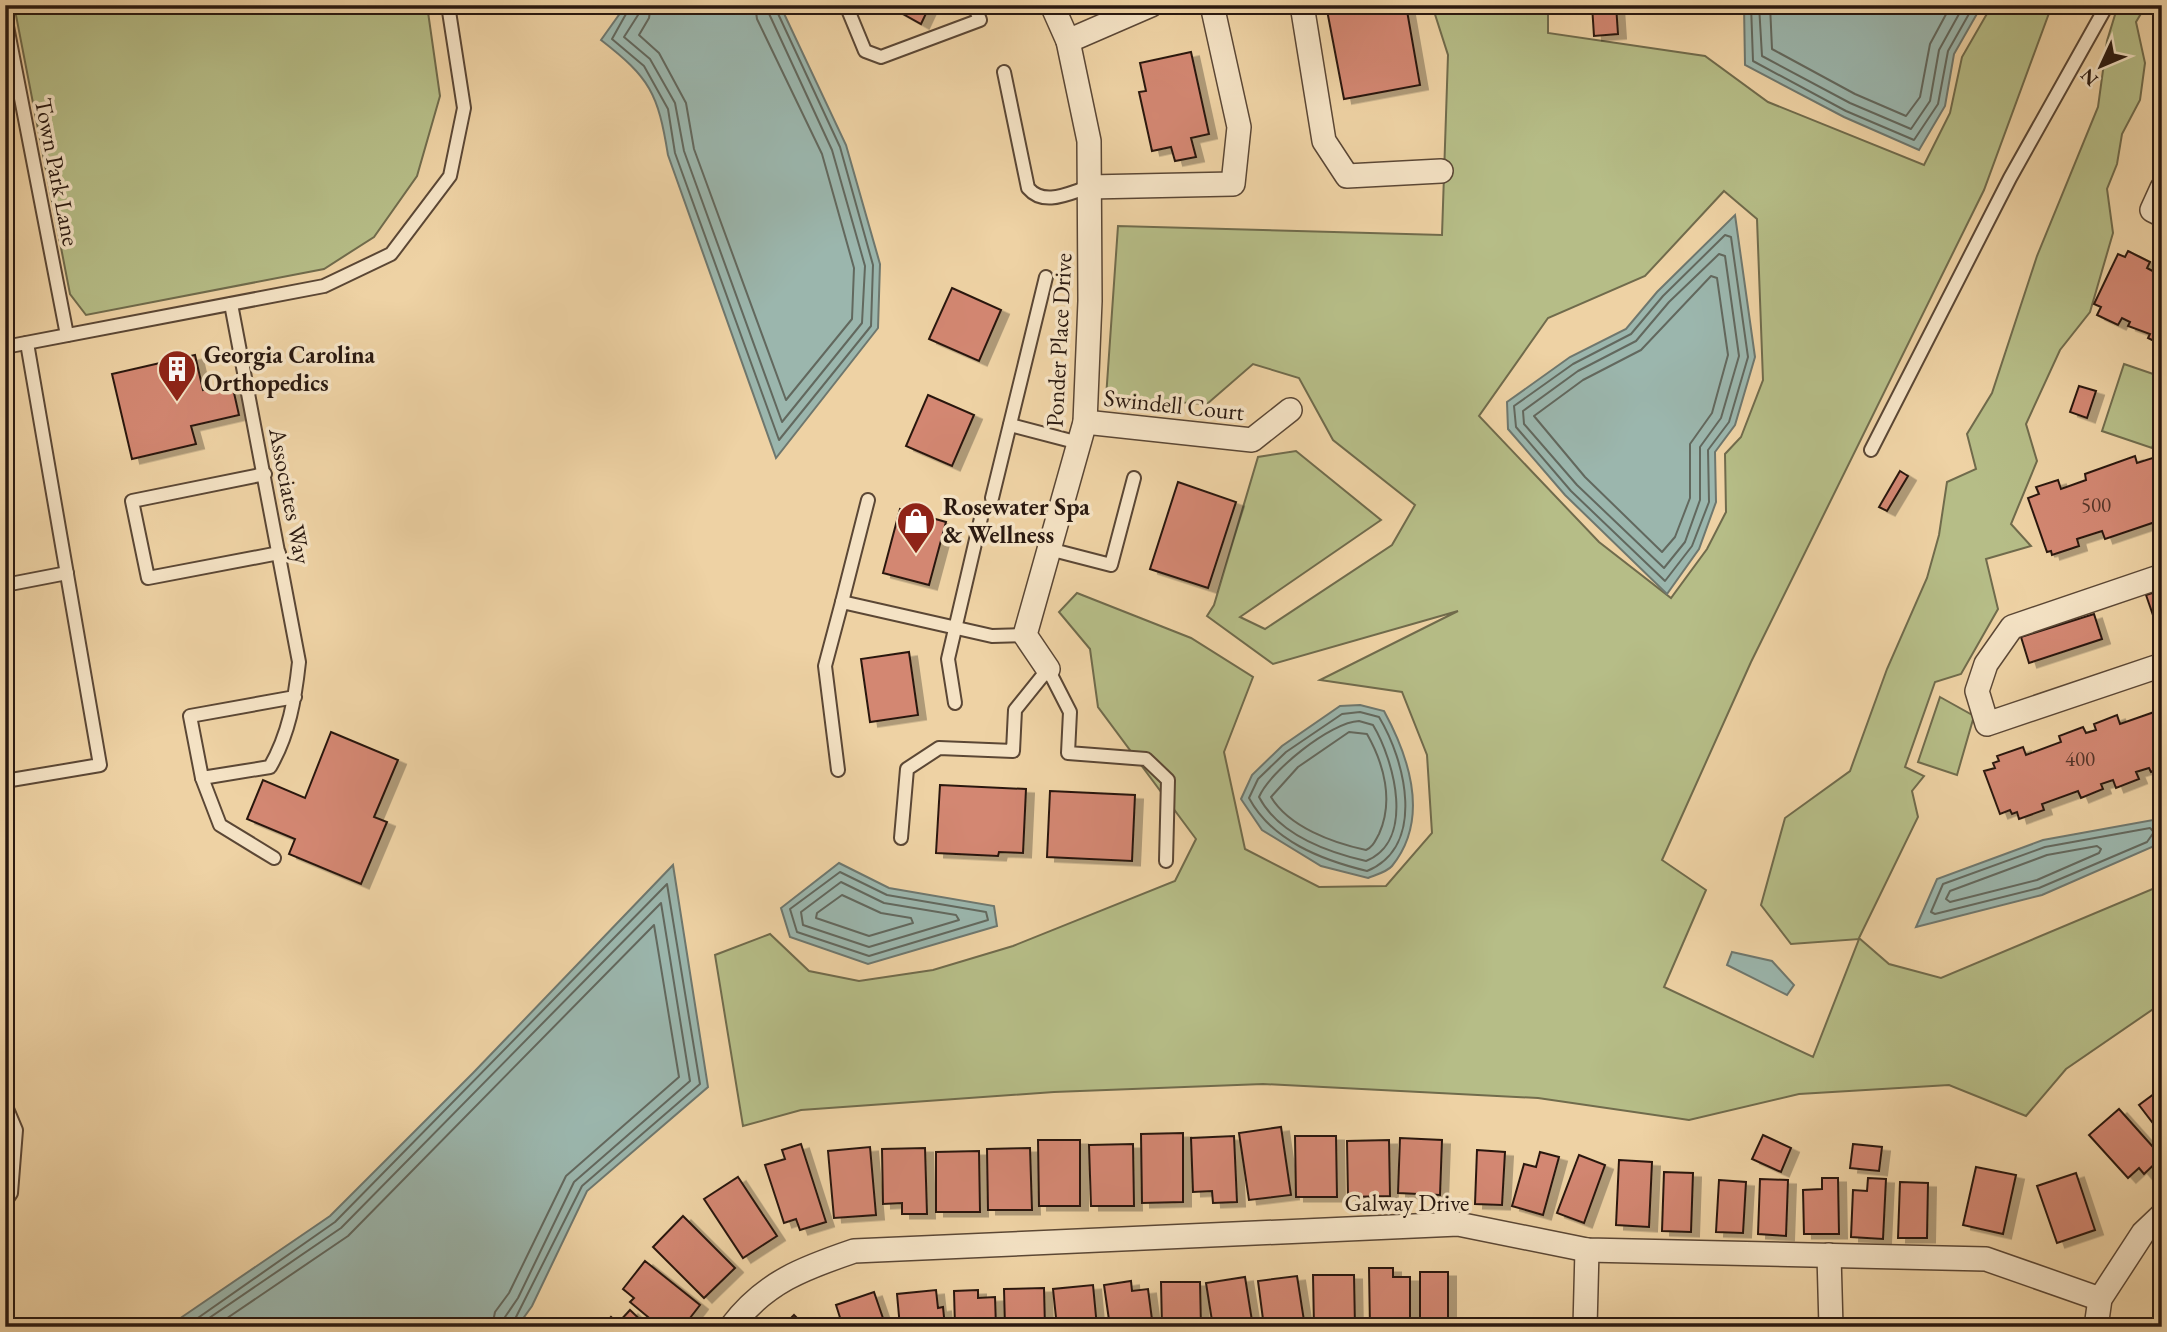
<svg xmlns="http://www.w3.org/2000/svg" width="2167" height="1332" font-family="'EB Garamond',serif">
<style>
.green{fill:#b6bd87;stroke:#706b4c;stroke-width:2;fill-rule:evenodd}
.water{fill:#9bb6ad;stroke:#6e776e;stroke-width:2}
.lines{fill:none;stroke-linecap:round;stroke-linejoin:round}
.shore{stroke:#62685e;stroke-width:2}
.building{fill:#d38772;stroke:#2a1910;stroke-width:2;filter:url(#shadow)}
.lane-casing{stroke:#5b4735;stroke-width:16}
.street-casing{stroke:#5b4735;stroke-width:26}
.lane{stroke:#f4e2c4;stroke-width:12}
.street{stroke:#f4e2c4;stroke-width:23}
.labels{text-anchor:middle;stroke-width:7;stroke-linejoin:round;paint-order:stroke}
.number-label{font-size:21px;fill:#543428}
.street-label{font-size:24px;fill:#2a1910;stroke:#f4e2c4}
.poi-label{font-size:24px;font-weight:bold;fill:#2a1910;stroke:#f4e2c4;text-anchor:start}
</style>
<defs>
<filter id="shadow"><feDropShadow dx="8" dy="4.5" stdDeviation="0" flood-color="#0004"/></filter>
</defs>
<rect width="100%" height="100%" fill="#eed2a4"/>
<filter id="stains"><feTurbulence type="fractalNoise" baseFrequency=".00286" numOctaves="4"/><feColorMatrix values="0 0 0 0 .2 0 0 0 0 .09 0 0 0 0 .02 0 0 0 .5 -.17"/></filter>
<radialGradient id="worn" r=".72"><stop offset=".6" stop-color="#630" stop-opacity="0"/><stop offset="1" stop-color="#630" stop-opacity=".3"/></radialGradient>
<g class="green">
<polygon points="14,5 427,5 440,96 417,176 374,237 324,269 86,315 70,294"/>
<path d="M1432 5H1548V33L1705 56 1768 102 1924 165 1950 113 1962 57 1992 5H2052L1984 190 1751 662 1662 860 1706 890 1664 987 1813 1057 1859 939 1791 944 1761 905 1785 818 1850 771 1887 669 1927 578 1939 535 1947 482 1976 469 1967 434 1992 393 2037 256 2098 107 2107 41 2118 5H2162V19L2145 7 2136 22 2145 63 2140 100 2122 134 2117 164 2107 189 2113 233 2090 312 2060 350 2026 424 2037 461 2011 524 2031 546 1986 559 1998 609 1961 674 1935 682 1905 767 1924 776 1912 791 1918 817 1859 938 1889 964 1941 978 2162 885V1003L2066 1069 2026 1116 1949 1085 1799 1094 1689 1120 1538 1098 1263 1084 1054 1092 801 1110 743 1126 715 955 770 934 809 971 859 981 933 970 1013 946 1175 881 1196 839 1098 707 1090 649 1059 612 1077 593 1191 638 1253 677 1224 752 1245 849 1319 887 1386 886 1432 833 1427 755 1402 692 1320 680 1458 611 1273 664 1207 616 1214 605 1258 457 1296 451 1381 520 1240 617 1265 629 1392 545 1415 505 1333 440 1299 378 1253 364 1207 404 1106 398 1118 226 1442 235 1448 55ZM1724 191 1757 219 1763 380 1741 437 1725 454 1726 512 1707 549 1671 598 1599 542 1479 416 1548 318 1645 276Z"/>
<polygon points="2124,364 2162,377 2162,418 2152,448 2102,431"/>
<polygon points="1940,697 1974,716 1957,775 1918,762"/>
</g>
<g class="water">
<path d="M626 5H780L846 145 880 264 878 328 776 458 668 155C658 93 650 78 601 40Z"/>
<polygon points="1744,5 1982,5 1954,54 1945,106 1919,150 1844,117 1745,65"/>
<polygon points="1735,215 1755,357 1735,425 1715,452 1716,502 1699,549 1667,594 1565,495 1508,429 1507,402 1570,357 1626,329 1657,292"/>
<path d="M1360 705 1384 711C1409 757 1430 819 1392 866 1387 872 1375 875 1368 878L1321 866 1262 830 1241 799 1252 775 1282 746 1340 706Z"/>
<polygon points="2153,820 2162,824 2162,833 2152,847 2042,895 1916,927 1937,879 2043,840"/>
<polygon points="839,863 889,888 994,906 997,926 868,964 790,937 781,908"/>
<polygon points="673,865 708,1087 587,1191 532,1306 517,1327 177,1327 179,1319 330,1216 473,1073"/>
<polygon points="1732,952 1772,961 1794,985 1787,995 1727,965"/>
</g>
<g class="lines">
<g class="shore">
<polyline points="631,5 612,39 644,66 668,109 675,153 779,440 871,326 873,265 840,147 774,5"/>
<polyline points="640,5 638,15 624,37 650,59 675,103 684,151 782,422 862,323 865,266 832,150 765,5"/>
<polyline points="651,5 649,18 639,35 659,53 686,103 694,149 786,400 852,319 854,268 822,154 757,19 755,5"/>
<polyline points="1751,5 1753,61 1846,111 1914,140 1938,104 1948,51 1974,5"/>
<polyline points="1759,5 1762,56 1850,103 1911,129 1930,101 1939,50 1964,5"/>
<polyline points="1770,5 1772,49 1855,94 1906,116 1920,97 1930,44 1951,5"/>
<polygon points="1725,235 1731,237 1748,357 1729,422 1708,450 1709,502 1692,546 1665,581 1571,491 1516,427 1514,406 1573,364 1631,334 1663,296"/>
<polygon points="1719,254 1725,256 1739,356 1721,418 1700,447 1700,500 1685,542 1664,568 1577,485 1524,424 1523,411 1578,371 1636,341 1669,302"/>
<polygon points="1711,276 1717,278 1728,355 1712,413 1690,444 1690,498 1675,537 1662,552 1585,477 1534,416 1583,380 1641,350"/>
<path d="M1360 712 1379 717C1405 760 1427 846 1367 871 1322 860 1272 841 1249 798L1258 779 1286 752 1342 714Z"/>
<path d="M1359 721 1373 725C1394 760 1416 841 1366 861 1327 852 1279 835 1259 797 1270 771 1331 722 1359 721Z"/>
<path d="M1349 732 1367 734C1384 764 1394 801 1379 834 1375 841 1373 847 1366 850 1333 843 1289 827 1271 797L1298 767Z"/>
<polygon points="2150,828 2154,832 2147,842 2039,888 1935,914 1931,912 1943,884 2045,847"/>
<polygon points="2097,846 2101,849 2099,853 2037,880 1950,902 1946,899 1950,891 2047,855"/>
<polygon points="840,872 887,895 986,912 988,920 869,956 797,932 790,909"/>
<polygon points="841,882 884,903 956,915 959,920 869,947 803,925 801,912"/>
<polygon points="842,895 881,913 911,918 913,923 869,936 816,918 817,913"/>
<polyline points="185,1327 335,1222 667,884 700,1084 582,1186 511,1327"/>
<polyline points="196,1327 341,1228 661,903 690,1081 574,1182 518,1298 505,1317 503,1327"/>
<polyline points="214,1327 348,1236 654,925 679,1077 566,1176 509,1293 495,1312 492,1327"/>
</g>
</g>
<g class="building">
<polygon points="887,5 930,5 921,24"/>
<polygon points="1326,5 1406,5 1420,85 1344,99"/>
<polygon points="1592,5 1616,5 1618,34 1594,36"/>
<polygon points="1191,52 1209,134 1191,138 1196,157 1175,161 1171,147 1152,151 1139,92 1146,91 1140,63"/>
<polygon points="2128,251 2150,262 2147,268 2162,276 2162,345 2148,338 2150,334 2128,326 2130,322 2122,318 2118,325 2097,315 2101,307 2094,304 2118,254 2125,257"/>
<polygon points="952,288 1001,310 979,361 929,339"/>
<polygon points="195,355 203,390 232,384 239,415 191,426 196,444 132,459 112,374"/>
<polygon points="2079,386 2096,391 2087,418 2070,412"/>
<polygon points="928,395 974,415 952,466 906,446"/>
<polygon points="2162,455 2162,513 2156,515 2158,521 2105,539 2102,531 2077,539 2079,546 2052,555 2051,551 2047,552 2028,498 2039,494 2036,487 2058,480 2061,489 2086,480 2085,474 2135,456 2137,463"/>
<polygon points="1900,471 1908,476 1887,511 1879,507"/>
<polygon points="1178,482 1236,502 1208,588 1150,569"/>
<polygon points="900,509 946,522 929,585 883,573"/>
<polygon points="2162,590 2162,618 2155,621 2146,595"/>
<polygon points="2094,614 2102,639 2029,663 2021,637"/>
<polygon points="909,652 918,715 870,722 861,659"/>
<polygon points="2162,701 2162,768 2151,772 2149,768 2136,772 2139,779 2116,788 2113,780 2101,784 2103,789 2081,798 2078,791 2042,804 2044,810 2019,819 2017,812 2012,814 2010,810 2000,814 1984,771 1995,768 1993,763 1999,761 1997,756 2023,747 2026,755 2061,742 2059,736 2083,727 2086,733 2096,730 2094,724 2117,715 2120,724 2157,711 2155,704"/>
<polygon points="331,732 398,760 374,817 387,822 361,884 289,854 295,839 247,819 263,780 305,798"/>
<polygon points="940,785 1026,789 1023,853 999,852 998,856 936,853"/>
<polygon points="1050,791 1135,795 1132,861 1047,857"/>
<polygon points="2162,1088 2162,1135 2139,1105"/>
<polygon points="2119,1109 2162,1157 2144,1174 2139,1168 2128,1178 2089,1135"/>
<polygon points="1281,1127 1291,1195 1249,1200 1239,1133"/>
<polygon points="1183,1133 1183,1202 1142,1203 1141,1134"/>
<polygon points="1763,1135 1791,1148 1781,1172 1752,1159"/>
<polygon points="1234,1136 1237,1202 1213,1203 1212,1191 1193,1192 1191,1138"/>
<polygon points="1295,1136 1336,1136 1337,1197 1296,1197"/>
<polygon points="1400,1138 1442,1140 1440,1195 1398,1193"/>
<polygon points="1038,1140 1080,1140 1080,1206 1039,1206"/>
<polygon points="1389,1140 1390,1196 1348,1197 1347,1141"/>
<polygon points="801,1144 826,1222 800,1230 796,1219 784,1223 765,1165 785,1159 782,1150"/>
<polygon points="1133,1144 1134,1206 1091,1206 1089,1145"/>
<polygon points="1853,1144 1882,1147 1879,1171 1850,1168"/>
<polygon points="870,1147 876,1215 834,1218 828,1151"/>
<polygon points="925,1148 927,1214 902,1214 902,1203 883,1204 882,1149"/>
<polygon points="1030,1148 1032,1210 988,1210 987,1149"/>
<polygon points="1477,1150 1505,1152 1502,1205 1475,1204"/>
<polygon points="979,1151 980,1212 936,1212 936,1152"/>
<polygon points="1540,1152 1559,1157 1543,1215 1512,1206 1524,1164 1536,1167"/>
<polygon points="1579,1155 1605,1165 1584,1223 1557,1213"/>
<polygon points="1619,1160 1652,1162 1649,1227 1616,1225"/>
<polygon points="1976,1167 2016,1175 2003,1234 1963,1225"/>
<polygon points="1664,1172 1693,1173 1691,1232 1662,1231"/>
<polygon points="2076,1173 2095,1230 2057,1243 2037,1186"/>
<polygon points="738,1177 777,1236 743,1258 704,1199"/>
<polygon points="1822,1178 1838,1178 1839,1234 1804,1234 1803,1190 1822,1189"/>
<polygon points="1868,1178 1886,1179 1883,1239 1851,1237 1853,1190 1867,1191"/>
<polygon points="1760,1179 1788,1180 1786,1236 1758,1234"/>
<polygon points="1719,1180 1746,1182 1743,1233 1716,1232"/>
<polygon points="1900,1182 1928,1183 1927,1238 1898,1238"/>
<polygon points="683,1216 735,1268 704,1298 653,1247"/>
<polygon points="645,1261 700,1305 683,1327 660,1327 630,1302 634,1298 623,1289"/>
<polygon points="1369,1268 1393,1268 1393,1277 1410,1277 1410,1327 1370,1327"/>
<rect x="1420" y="1272" width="28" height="55"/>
<polygon points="1313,1275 1354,1275 1355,1327 1314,1327"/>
<polygon points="1297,1276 1305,1327 1264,1327 1258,1281"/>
<polygon points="1245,1277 1253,1327 1213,1327 1206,1283"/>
<polygon points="1131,1281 1132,1291 1148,1289 1153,1327 1110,1327 1104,1285"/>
<polygon points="1161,1282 1200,1282 1201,1327 1162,1327"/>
<polygon points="1093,1285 1097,1327 1057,1327 1053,1289"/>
<polygon points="1044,1288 1045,1327 1005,1327 1004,1289"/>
<polygon points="936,1290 938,1308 943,1307 945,1327 900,1327 897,1294"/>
<polygon points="978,1290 978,1298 995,1297 996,1327 955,1327 954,1291"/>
<polygon points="874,1292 886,1327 843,1327 836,1305"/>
<polygon points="630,1310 648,1327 602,1327 611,1317 618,1323"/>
<polygon points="794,1315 806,1327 782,1327"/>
</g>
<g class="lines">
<defs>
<g id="lane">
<polyline points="846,5 865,51 881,57 980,20 974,5"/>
<polyline points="5,16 67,335"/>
<path d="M1004 72 1028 188C1044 207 1069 193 1089 187"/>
<path d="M231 304 299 662C295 699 289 734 270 767L202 778 190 716 295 697"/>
<polyline points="5,347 324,286 391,254 450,176 464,108 448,5"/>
<polyline points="1010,425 1079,443"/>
<polyline points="1871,450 2010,178 2107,5"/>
<polyline points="265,474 132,501 148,578 279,553"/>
<polyline points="992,498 1046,277"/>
<polyline points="1049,549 1111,565 1134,478"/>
<polyline points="5,585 67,573"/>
<polyline points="842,602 868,500"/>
<polyline points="955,703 948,659 981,518"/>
<polyline points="838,770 825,666 842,602 992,636 1025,635"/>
<polyline points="202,778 220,825 274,858"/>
<polyline points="5,781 100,765 27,343"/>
<polyline points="901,838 907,769 939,748 1013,751 1015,710 1048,669 1070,712 1068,753 1146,759 1168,780 1166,861"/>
<polyline points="5,1104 16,1130 11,1193 5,1202"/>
</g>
<g id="street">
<polyline points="1302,5 1324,141 1347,176 1441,171"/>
<polyline points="1068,41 1151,5"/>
<polyline points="1089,187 1233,184 1239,127 1212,5"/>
<polyline points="2162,188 2152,210 2162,215"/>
<polyline points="1085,422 1252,440 1290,410"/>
<polyline points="2162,576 2012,627 1986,664 1977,691 1987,724 2162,665"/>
<polyline points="1048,669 1025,635 1085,422 1090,301 1089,141 1068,41 1052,5"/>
<polyline points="1829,1255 1831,1327"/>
<path d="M731 1327C765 1282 804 1268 854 1251L1458 1224 1587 1250 1986 1259 2100 1299"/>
<polyline points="1585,1327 1587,1250"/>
<polyline points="2096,1327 2100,1299 2143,1233 2162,1215"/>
</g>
</defs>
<use href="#lane" class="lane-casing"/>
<use href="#street" class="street-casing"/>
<use href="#lane" class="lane"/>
<use href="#street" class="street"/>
</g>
<defs>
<symbol id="building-pin" viewBox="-11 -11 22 30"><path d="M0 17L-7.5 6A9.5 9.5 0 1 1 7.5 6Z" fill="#8f2418" stroke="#f4e2c4"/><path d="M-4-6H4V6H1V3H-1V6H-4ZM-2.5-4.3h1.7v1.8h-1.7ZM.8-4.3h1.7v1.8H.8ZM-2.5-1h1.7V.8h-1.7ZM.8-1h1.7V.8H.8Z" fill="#fff"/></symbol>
<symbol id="shop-pin" viewBox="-11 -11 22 30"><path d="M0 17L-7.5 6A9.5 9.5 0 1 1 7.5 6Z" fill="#8f2418" stroke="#f4e2c4"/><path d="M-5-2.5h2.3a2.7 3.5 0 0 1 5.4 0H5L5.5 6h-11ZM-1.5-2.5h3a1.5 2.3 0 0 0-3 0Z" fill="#fff"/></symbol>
</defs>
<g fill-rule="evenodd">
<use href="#building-pin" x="155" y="347" width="44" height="60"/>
<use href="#shop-pin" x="894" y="499" width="44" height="60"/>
</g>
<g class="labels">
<g class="number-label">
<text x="2096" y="512">500</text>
<text x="2080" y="766">400</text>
</g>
<g class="street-label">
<text transform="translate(57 172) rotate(79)" y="8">Town Park Lane</text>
<text transform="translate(1059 340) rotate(-87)" y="8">Ponder Place Drive</text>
<text transform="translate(1174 405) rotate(6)" y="8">Swindell Court</text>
<text transform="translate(290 496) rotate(79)" y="8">Associates Way</text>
<text x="1407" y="1211">Galway Drive</text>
</g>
<g class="poi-label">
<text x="204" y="363">Georgia Carolina<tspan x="204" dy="28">Orthopedics</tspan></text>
<text x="943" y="515">Rosewater Spa<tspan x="943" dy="28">&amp; Wellness</tspan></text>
</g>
</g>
<rect width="2167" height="1332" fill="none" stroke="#eed2a4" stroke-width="28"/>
<rect x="7" y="7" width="2153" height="1318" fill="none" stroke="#2a1910" stroke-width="3.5"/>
<rect x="14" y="14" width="2139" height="1304" fill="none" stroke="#2a1910" stroke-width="2"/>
<g transform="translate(2101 66) rotate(226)" stroke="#f4e2c4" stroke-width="5" paint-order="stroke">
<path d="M0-5L12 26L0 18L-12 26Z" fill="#2a1910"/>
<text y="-10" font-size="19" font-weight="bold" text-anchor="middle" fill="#2a1910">N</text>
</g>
<rect width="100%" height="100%" filter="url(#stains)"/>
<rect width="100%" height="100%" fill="url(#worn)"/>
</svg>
